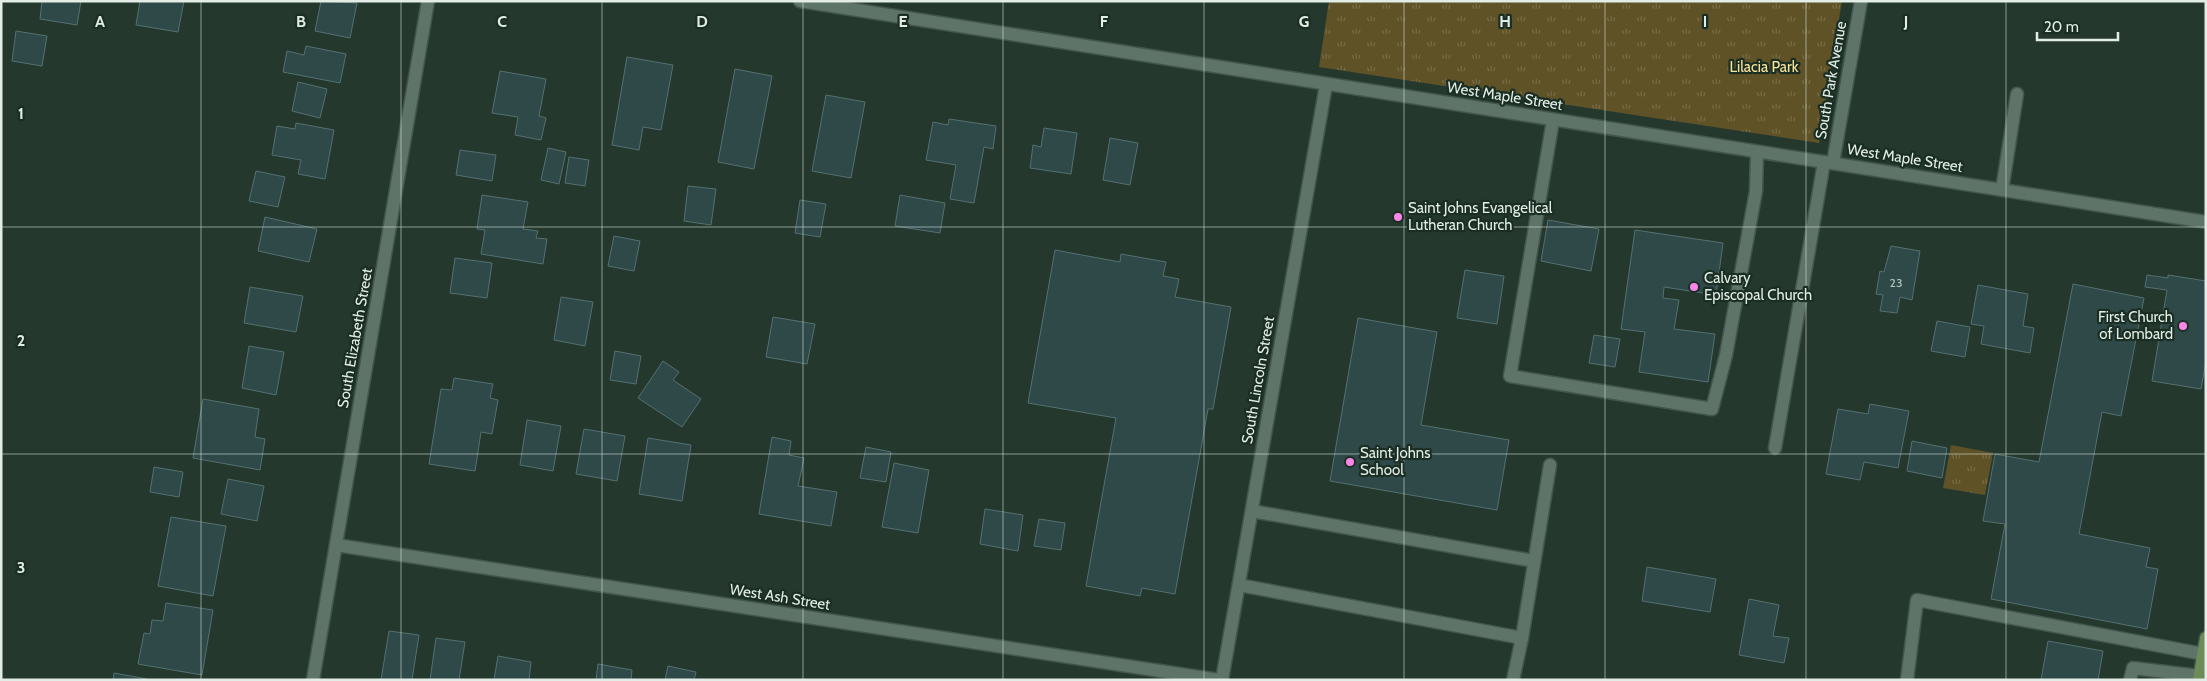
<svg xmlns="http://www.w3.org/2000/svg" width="2207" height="681" font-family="Cabin,sans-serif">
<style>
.park{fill:url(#park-tufts)}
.building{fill:#2f4949;stroke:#547070}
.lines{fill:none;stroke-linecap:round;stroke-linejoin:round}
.service-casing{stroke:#43554c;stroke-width:15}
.minor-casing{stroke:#43554c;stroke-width:15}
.secondary-casing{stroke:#43554c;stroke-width:15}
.service{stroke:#5e7468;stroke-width:12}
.minor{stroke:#5e7468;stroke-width:12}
.secondary{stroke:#6e8b58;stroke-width:12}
.grid{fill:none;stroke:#e1ede6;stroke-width:1;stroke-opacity:0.55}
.poi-dot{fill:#fa87e7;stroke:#1a2e24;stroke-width:2}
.labels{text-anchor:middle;stroke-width:4.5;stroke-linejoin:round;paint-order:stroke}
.number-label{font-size:12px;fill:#b4c4bf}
.park-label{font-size:15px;fill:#fae299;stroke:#1a2e24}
.street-label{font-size:15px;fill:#e1ede6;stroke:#1a2e24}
.poi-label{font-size:15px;fill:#e1ede6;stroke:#1a2e24;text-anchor:start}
.grid-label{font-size:16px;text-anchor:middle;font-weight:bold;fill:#e1ede6;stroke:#1a2e24;stroke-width:4.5;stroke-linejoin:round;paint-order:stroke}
</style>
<defs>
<pattern id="park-tufts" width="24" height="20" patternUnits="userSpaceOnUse" patternTransform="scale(1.25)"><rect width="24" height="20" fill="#605227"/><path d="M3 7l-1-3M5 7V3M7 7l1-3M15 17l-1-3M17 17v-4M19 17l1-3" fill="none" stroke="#766b46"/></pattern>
</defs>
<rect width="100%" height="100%" fill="#24382e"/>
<g class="park">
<polygon points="1329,1 1842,1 1819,143 1319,67"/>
<polygon points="1951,445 1993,453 1985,495 1943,488"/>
</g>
<g class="building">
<polygon points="42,1 81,1 77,25 40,19"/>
<polygon points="140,1 184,1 178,32 136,25"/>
<polygon points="321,1 357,3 350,38 315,31"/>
<polygon points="16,31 47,36 42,66 12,61"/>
<polygon points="306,46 346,54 340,83 283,72 287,51 304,55"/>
<polygon points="627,57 673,65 661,130 643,127 639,150 612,145"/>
<polygon points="735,69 772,76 754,169 718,162"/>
<polygon points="500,71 546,79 539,116 546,118 541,140 515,135 518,117 492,113"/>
<polygon points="298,82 327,89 320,118 292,111"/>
<polygon points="826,95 865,102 851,178 812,171"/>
<polygon points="949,119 996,126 993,149 984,147 974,203 950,199 956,165 926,160 933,122 948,125"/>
<polygon points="296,123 334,130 325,179 298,174 301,160 272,155 277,126 295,129"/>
<polygon points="1044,128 1077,133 1071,174 1030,168 1033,145 1041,147"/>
<polygon points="1110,138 1138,143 1130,185 1103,180"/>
<polygon points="548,148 566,152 559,184 541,180"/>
<polygon points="460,150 496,155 492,181 456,175"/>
<polygon points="569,157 589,160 585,186 565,183"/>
<polygon points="256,171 285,177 278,207 249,201"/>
<polygon points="688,186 716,189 711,225 684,221"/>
<polygon points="482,195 528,202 523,229 538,231 536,238 547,239 543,264 481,254 485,230 477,229"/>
<polygon points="900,195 945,203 940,233 895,226"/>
<polygon points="800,200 826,204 820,237 795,233"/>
<polygon points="265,217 317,229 309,262 258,251"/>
<polygon points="1548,220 1599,229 1591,271 1541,261"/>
<polygon points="1635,230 1723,243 1716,295 1664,287 1663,298 1679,300 1674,329 1715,334 1708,382 1639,372 1645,332 1621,329"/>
<polygon points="614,236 640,241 634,271 608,266"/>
<polygon points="1891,246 1920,251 1912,300 1900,297 1897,313 1880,311 1883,295 1876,294 1880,271 1884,272"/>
<polygon points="1055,250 1120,262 1121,254 1166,262 1163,276 1179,279 1175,297 1231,307 1213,409 1208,409 1175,594 1142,588 1140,596 1086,586 1116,418 1028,403"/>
<polygon points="455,258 492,263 487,298 450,293"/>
<polygon points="1465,270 1504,276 1497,324 1457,318"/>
<polygon points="2147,275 2168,278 2168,275 2206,281 2206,361 2201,389 2152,381 2167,290 2145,287"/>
<polygon points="2073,284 2144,298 2121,416 2102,412 2079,534 2150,548 2146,567 2158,569 2147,629 1991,599 2005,524 1983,521 1995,454 2039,462"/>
<polygon points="1978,285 2028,294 2023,326 2034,328 2030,353 1981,344 1984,326 1971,324"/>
<polygon points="250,287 303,296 296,332 244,323"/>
<polygon points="561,297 593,302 585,346 554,340"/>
<polygon points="773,317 815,324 807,364 766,357"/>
<polygon points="1358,318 1437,332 1421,425 1509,440 1497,510 1330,481"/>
<polygon points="1937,321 1970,327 1965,357 1931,351"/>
<polygon points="1594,335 1620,339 1615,367 1589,363"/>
<polygon points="249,346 284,352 276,395 242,388"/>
<polygon points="615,351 641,356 636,384 610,380"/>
<polygon points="663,361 679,372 673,380 701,399 682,427 638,398"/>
<polygon points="454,378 493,384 490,398 498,400 492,434 481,432 475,471 429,464 441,389 452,390"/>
<polygon points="203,399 259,409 255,437 265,439 260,470 193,458"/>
<polygon points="1870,404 1909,411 1898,468 1864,462 1860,480 1826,474 1838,409 1868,414"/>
<polygon points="527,420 561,426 553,471 520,465"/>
<polygon points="584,429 625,436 617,481 576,474"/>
<polygon points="772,437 791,441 789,455 804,458 798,486 837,492 831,526 759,514"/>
<polygon points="648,438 691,445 682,501 639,494"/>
<polygon points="1912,441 1947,448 1942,478 1907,471"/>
<polygon points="866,447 891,452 886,482 860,478"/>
<polygon points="894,463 929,470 918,533 882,527"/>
<polygon points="154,467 183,472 179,497 150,492"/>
<polygon points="228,479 264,486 257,521 221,514"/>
<polygon points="985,509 1023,515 1018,551 980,544"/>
<polygon points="171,517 226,526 213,596 158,586"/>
<polygon points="1039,519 1065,523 1061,550 1034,546"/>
<polygon points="1647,567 1716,579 1710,612 1642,601"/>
<polygon points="1749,599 1779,605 1773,636 1789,638 1784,663 1739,655"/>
<polygon points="166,603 213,610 202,675 138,664 144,633 150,634 152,620 163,621"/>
<polygon points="389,631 419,635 412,680 381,680"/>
<polygon points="436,638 465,642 459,680 430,680"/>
<polygon points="2048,641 2103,651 2098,680 2041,680"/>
<polygon points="498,656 531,662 529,680 494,680"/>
<polygon points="598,664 632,670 631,680 596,680"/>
<polygon points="668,666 696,672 694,680 665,680"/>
<polygon points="114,673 147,679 147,680 113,680"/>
</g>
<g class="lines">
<defs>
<g id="service">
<polyline points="1553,120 1510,376 1712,409 1726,355 1756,191 1757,152"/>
<polyline points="2002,190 2017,94"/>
<polyline points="1775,448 1824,162"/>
<polyline points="1252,511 1534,561"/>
<polyline points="1239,585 1522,638 1550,465"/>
<polyline points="1513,680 1522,638"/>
<polyline points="1907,680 1917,600 2203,654"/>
<polyline points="2130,680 2133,668 2199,676"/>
</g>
<g id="minor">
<polyline points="800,1 2206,222"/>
<polyline points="1833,163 1861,1"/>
<polyline points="336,545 1219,680"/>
<polyline points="313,680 428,1"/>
<polyline points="1222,680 1326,85"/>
</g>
<polyline id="secondary" points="2199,680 2206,638"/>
</defs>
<use href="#service" class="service-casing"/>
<use href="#minor" class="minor-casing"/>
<use href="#secondary" class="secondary-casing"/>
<use href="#service" class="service"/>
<use href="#minor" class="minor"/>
<use href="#secondary" class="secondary"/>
</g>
<path class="grid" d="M201 1V680M401 1V680M602 1V680M803 1V680M1003 1V680M1204 1V680M1404 1V680M1605 1V680M1806 1V680M2006 1V680M1 227H2206M1 454H2206"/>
<g class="poi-dot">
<circle cx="1398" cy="217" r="5"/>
<circle cx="1694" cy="287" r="5"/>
<circle cx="2183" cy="326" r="5"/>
<circle cx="1350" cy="462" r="5"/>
</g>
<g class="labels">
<g class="number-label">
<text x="1896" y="287">23</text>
</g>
<g class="park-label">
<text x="1764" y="72">Lilacia Park</text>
</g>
<g class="street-label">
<text transform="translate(1831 80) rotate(-80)" y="5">South Park Avenue</text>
<text transform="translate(1505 96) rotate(9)" y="5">West Maple Street</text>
<text transform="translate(1905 158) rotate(9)" y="5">West Maple Street</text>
<text transform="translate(355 338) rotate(-80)" y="5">South Elizabeth Street</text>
<text transform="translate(1258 380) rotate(-80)" y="5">South Lincoln Street</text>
<text transform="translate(780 597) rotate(9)" y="5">West Ash Street</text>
</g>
<g class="poi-label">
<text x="1408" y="213">Saint Johns Evangelical<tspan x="1408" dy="17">Lutheran Church</tspan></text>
<text x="1704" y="283">Calvary<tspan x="1704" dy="17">Episcopal Church</tspan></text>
<text x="2173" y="322" text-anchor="end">First Church<tspan x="2173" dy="17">of Lombard</tspan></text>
<text x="1360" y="458">Saint Johns<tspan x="1360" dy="17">School</tspan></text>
</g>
</g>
<g class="grid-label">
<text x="100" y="27">A</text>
<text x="301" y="27">B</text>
<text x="502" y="27">C</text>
<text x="702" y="27">D</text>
<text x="903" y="27">E</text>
<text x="1104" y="27">F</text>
<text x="1304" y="27">G</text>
<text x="1505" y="27">H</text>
<text x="1705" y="27">I</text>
<text x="1906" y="27">J</text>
<text x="21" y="119">1</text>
<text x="21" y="346">2</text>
<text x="21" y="573">3</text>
</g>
<rect width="2207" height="681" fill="none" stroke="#e1ede6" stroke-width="5"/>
<path d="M2037 32v8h81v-8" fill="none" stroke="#e1ede6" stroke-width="2.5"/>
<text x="2044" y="32" font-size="15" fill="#e1ede6" stroke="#1a2e24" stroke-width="4" paint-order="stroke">20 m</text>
</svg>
